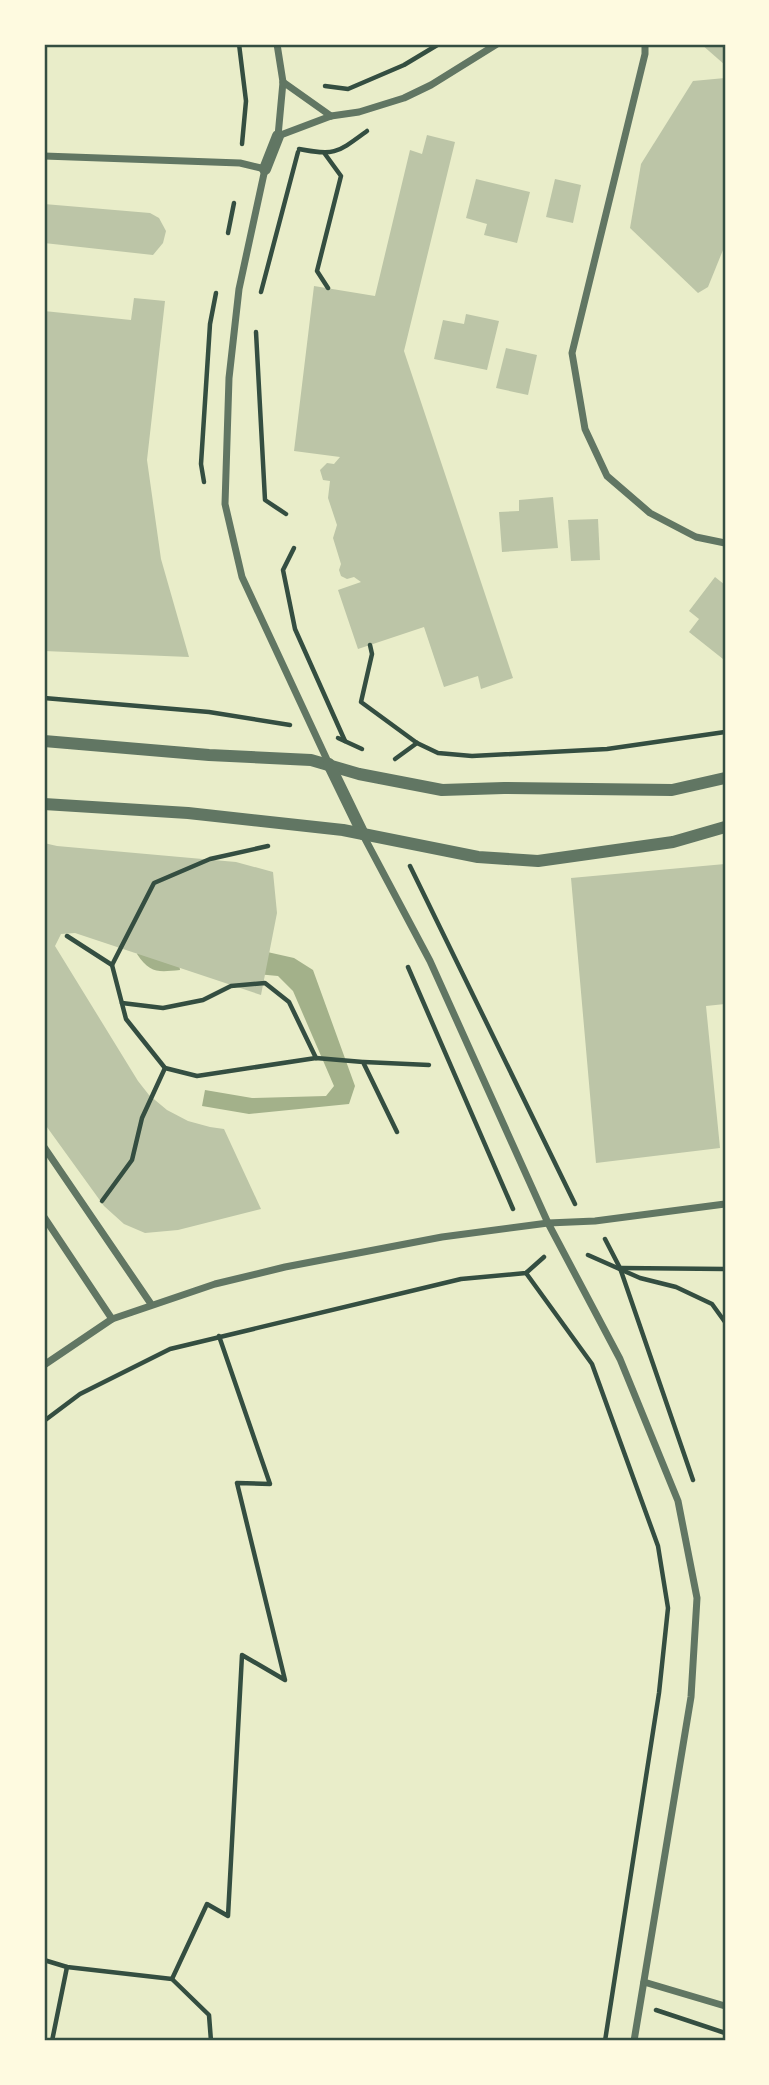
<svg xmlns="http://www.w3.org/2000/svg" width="769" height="2085" font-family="Manrope,sans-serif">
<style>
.water{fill:#a3b18a}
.building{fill:#bcc5a7}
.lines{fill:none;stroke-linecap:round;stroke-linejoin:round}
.path{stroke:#344e41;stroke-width:4.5}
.minor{stroke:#617663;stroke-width:7}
.tertiary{stroke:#617663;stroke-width:12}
.neatline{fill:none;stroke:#344e41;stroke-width:2.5}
</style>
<rect width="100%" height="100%" fill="#e9edc9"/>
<g class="water">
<path d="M175 937 180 970C159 972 150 974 137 954L141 941Z"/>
<polygon points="245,947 294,958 313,970 355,1086 349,1104 249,1114 202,1106 205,1090 252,1098 326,1096 334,1086 293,991 278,976 188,968"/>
</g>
<g class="building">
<polygon points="701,44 725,44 725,65"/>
<polygon points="725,78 725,245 708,287 698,293 630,228 641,164 693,81"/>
<polygon points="427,135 455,142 404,351 513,678 481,689 478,676 444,687 424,627 358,649 338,590 361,582 354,577 347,579 341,576 339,570 341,564 333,538 337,525 328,498 330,481 323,480 320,470 327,463 334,464 340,457 294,451 314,286 375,296 410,150 422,154"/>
<polygon points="476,179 530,192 517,243 484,235 487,224 466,218"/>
<polygon points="555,179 581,185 573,223 546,217"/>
<polygon points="44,204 150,213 159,218 166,231 163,243 153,255 44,243"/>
<polygon points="134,298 165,301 147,460 161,559 189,657 44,651 44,311 131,320"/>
<polygon points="466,314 499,321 487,370 434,359 443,320 464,324"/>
<polygon points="506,348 537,355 528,395 496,388"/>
<polygon points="553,497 558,548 502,552 499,512 519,511 519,500"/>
<polygon points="598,519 600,560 571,561 568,520"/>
<polygon points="715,577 725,585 723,659 689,632 699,619 689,611"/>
<polygon points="44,843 57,846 236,862 273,872 277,913 261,995 75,933 61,934 55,946 138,1081 149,1095 167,1110 188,1121 210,1127 224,1129 261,1209 178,1230 145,1233 124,1224 104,1206 44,1123"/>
<polygon points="725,864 725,1004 706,1006 720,1148 596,1163 571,878"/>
</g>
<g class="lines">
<g class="path">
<polyline points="239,44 246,101 242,144"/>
<polyline points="325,86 348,89 404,65 439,44"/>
<path d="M299 149C335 156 337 153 367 131"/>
<polyline points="325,154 341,176 317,271 328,288"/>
<polyline points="228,233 234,203"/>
<polyline points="261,292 298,152"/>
<polyline points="256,332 265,500 286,514"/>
<polyline points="204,482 201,464 210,324 216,293"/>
<polyline points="294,548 283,570 295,629 345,741"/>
<polyline points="370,645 372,654 361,702 417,743 438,753 472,756 607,749 725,732"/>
<polyline points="44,698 209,712 290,725"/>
<polyline points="338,738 362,749"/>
<polyline points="395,759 417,743"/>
<polyline points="410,866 575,1204"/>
<polyline points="67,936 112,965 126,1019 165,1068 197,1076 316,1058 363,1062 397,1132"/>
<polyline points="112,965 154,883 210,859 268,846"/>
<polyline points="408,967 513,1209"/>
<polyline points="122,1003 163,1008 203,1000 231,986 265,983 289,1002 316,1058"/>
<polyline points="364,1062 429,1065"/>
<polyline points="102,1201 132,1160 142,1118 165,1068"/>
<polyline points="605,1239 620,1268 693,1480"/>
<polyline points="588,1255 640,1278 676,1287 712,1304 725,1322"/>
<polyline points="621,1268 725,1269"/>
<polyline points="526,1273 592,1364 658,1546 668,1608 659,1693 605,2041"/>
<polyline points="44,1421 80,1394 170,1349 461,1279 526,1273 544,1257"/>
<polyline points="44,1960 67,1967 172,1979 209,2015 211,2041"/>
<polyline points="172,1979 207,1904 228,1916 242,1655 285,1680 237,1483 270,1484 219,1336"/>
<polyline points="656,2010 725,2033"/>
<polyline points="52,2041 67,1967"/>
</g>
<g class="minor">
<polyline points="277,44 283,82 278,136 331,116 359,112 404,98 431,85 497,44"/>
<polyline points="645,44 645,54 572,353 585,429 607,476 650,513 696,537 725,543"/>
<polyline points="283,82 331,116"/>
<polyline points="44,156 240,163 265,169 239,289 229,378 225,504 242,577 329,764"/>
<polyline points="363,835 430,961 548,1223 620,1359 678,1501 697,1598 691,1697 634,2041"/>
<polyline points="44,1147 151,1304"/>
<polyline points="44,1217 112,1319"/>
<polyline points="44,1365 112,1319 215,1284 285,1267 442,1237 548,1223 595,1221 725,1204"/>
<polyline points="644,1982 725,2006"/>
</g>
<g class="tertiary">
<polyline points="265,169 278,136"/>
<polyline points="44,741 209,755 311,760 359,774 442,790 504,788 672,790 725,778"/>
<polyline points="329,764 363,834"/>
<polyline points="44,804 188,813 343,830 478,857 538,861 673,842 725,827"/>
</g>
</g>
<rect width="769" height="2085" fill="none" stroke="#fefae0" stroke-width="91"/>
<rect x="46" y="46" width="678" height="1993" class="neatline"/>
</svg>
